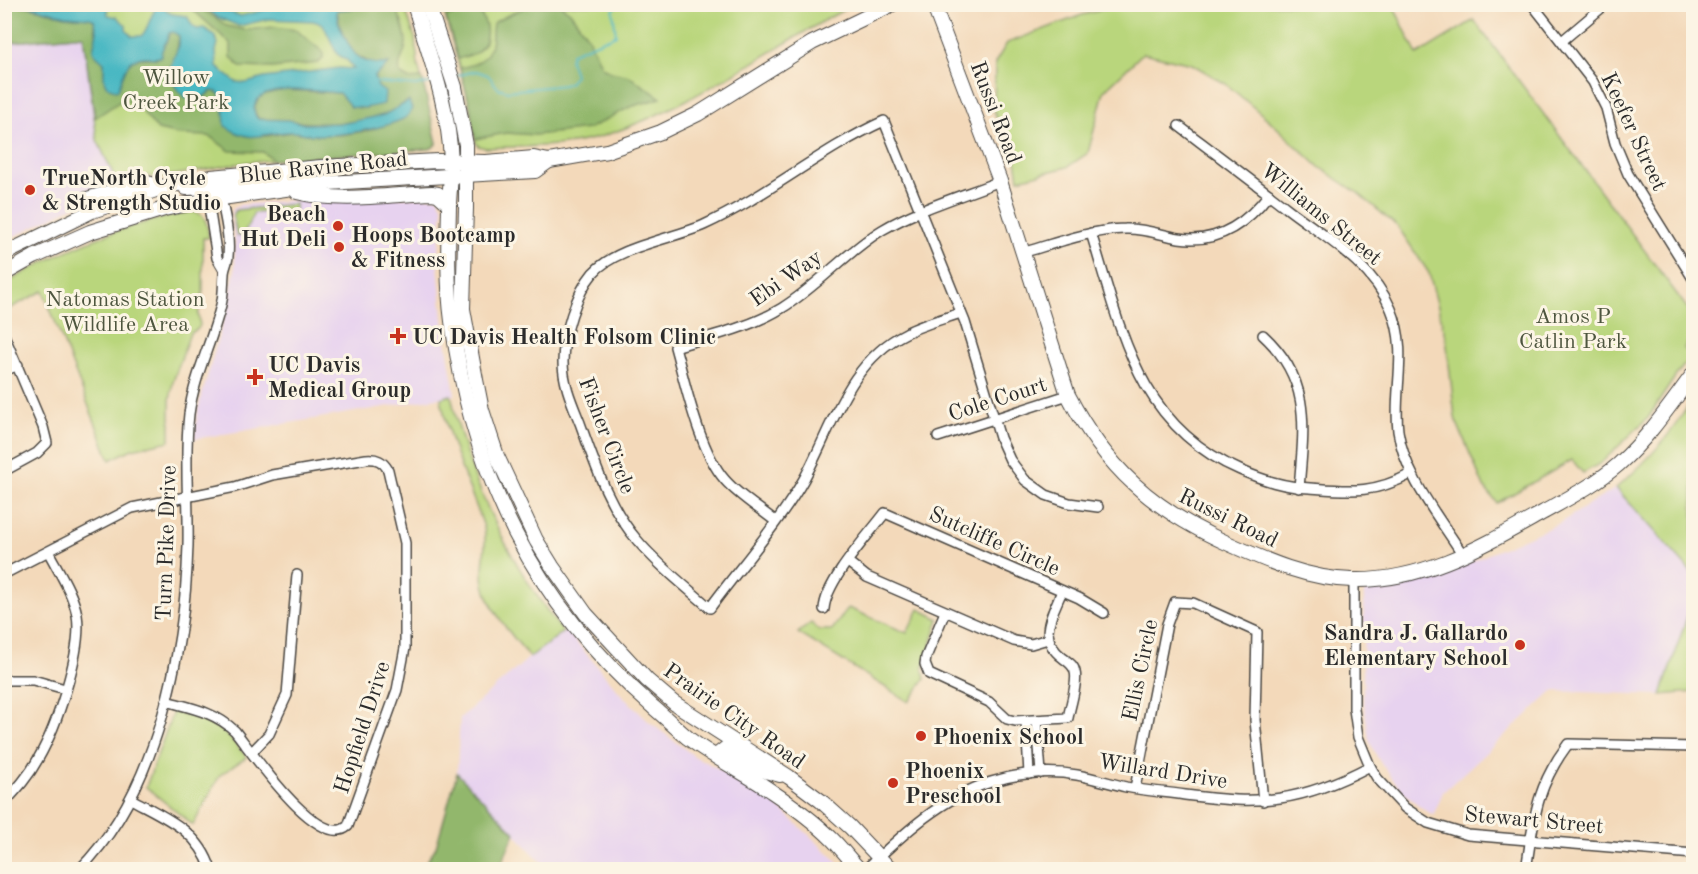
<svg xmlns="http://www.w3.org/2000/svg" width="1698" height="874" font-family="'Old Standard TT',serif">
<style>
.built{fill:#e7d2ef}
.green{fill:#b9d67c;stroke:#728054;stroke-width:1.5}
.forest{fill:#92b76c;stroke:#5e714c;stroke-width:1.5}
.water{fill:#4ab8c3;stroke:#3a7277;stroke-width:1.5}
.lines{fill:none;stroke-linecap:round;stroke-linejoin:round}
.stream{stroke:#4ab8c3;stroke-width:2}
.street-casing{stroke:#494540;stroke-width:12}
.secondary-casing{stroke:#494540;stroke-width:16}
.street{stroke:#fff;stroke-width:9}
.secondary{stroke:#fff;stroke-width:14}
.poi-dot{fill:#c8321e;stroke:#fcf5e5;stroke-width:2}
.labels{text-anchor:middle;stroke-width:6;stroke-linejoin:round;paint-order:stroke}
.park-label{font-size:22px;fill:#4e563f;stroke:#fcf5e5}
.street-label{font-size:22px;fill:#2b2b2b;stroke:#fcf5e5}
.poi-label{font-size:22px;font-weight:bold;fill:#2b2b2b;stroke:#fcf5e5;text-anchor:start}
</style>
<rect width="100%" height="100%" fill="#fcf5e5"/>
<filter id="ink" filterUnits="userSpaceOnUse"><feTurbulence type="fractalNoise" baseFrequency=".0167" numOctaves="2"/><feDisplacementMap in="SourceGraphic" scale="12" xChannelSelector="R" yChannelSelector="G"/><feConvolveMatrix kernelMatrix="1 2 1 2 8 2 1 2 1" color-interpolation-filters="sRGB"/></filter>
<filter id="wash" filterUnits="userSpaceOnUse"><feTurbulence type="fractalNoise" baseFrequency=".008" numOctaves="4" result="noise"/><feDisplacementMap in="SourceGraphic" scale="24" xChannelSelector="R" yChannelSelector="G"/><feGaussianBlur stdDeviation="1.35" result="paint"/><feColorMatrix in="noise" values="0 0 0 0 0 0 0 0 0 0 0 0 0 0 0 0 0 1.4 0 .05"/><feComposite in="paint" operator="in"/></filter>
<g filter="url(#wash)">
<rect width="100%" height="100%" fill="#f3d9ba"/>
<g class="built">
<polygon points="83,34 97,140 118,184 5,241 5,43"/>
<polygon points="438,197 443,209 440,231 438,266 444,330 455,395 194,439 198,409 224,318 235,271 235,242 231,217 233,209 240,205 326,198"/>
<polygon points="1616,488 1693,574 1693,599 1661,695 1553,691 1443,792 1433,815 1421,807 1404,793 1392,778 1378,759 1369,740 1363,696 1364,592 1376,588 1405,585 1454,569 1558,524"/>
<polygon points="566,630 620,693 649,722 694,756 738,779 774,803 836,860 839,869 548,869 457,773 460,718 530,657"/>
</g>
<g class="green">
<polygon points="1126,4 1393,5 1417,55 1474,20 1693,316 1693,335 1684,348 1690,358 1677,374 1648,418 1601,463 1583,473 1572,460 1497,503 1484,487 1455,418 1446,337 1429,273 1398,227 1358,193 1319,167 1271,122 1226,84 1192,64 1143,53 1104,91 1088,153 1067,167 1019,179 1016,160 994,112 995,63 1007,43 1082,15"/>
<polygon points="4,5 404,5 415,38 418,65 437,143 432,148 428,149 248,162 157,178 147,176 118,184 97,140 83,35 5,43"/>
<path d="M442 5H853C770 48 693 107 603 136 567 148 524 146 486 148L478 146 476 143 470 106Z"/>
<polygon points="295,204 295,210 254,213 243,235 237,236 233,216 236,210"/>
<path d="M193 212C207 214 207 225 209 238H203V292L198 315 200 325 198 329 190 333 173 382 170 400V441L132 449 110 460 43 291 5 311V284C62 249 127 223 193 212Z"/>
<path d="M451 395C469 482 510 563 563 632L530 657C513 637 489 610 484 584 480 565 489 542 483 524 467 480 449 445 441 398Z"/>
<path d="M1693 397V574L1616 488C1647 462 1674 432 1693 397Z"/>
<polygon points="1693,599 1693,692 1661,695"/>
<polygon points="848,608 907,633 919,609 939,619 923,670 925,679 909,702 798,633 811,623 819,630 832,630"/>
<path d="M173 712C216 721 218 724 247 757L220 775 193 825 146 787Z"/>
</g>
<g class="forest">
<path d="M4 5C31 4 41 11 66 16 75 18 86 15 94 20L100 58 104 62V72L121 81C125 57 137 57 157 58L161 56C161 47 168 42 169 33L173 32 179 36 177 52 201 99 212 91 217 92 223 98 226 126 266 136 293 132 315 135H340L371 130 383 125 409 101C401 105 393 112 384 115 344 129 300 122 259 119 251 110 255 104 261 95L283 90 340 93 351 107 365 108 378 87 374 76 388 64H372L352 53 340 27 337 10 395 5C399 16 406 30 406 42 406 56 397 59 400 74L408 79 422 78 437 143 432 148 428 149 273 160 263 152 230 151 209 136 180 135 158 130 145 115 139 102H119L95 118 83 35 5 43Z"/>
<polygon points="183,5 197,5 227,26 246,30 275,27 296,30 323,52 323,59 318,63 272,68 240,67 231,57 231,44 193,10"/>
<path d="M560 5 570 12 588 37 602 67 611 72 629 76 661 98 630 107 588 129 535 135 506 133 475 139 470 106 460 68C478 64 490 59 492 39 492 34 492 28 493 24 495 21 522 8 527 7 537 5 550 6 560 5Z"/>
<path d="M478 11C488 22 491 41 477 52 473 55 464 57 458 59L446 17 460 12Z"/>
<polygon points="457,773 515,833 499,869 422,869 436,847"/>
</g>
<path class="water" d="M301 5H381L337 10C336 18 339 25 343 33 354 58 361 65 389 64L374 77 378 87 385 92 384 104 365 108 351 107 339 93C320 92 267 83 256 102 253 108 254 114 258 119L289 120 305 124 345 123 384 115 409 101 412 109C410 113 407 117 403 119 382 129 339 136 316 135 308 135 300 132 293 132 263 131 254 146 225 126L223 98 217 92 212 91C207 93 204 97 199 99 182 104 172 83 169 70L179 45V36L173 32 169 33C168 42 161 47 161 56 156 59 153 58 147 57 126 56 124 74 118 90 99 89 105 75 104 62L95 54 93 50 97 31 94 20 90 18 66 16 25 5H107L108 15 117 17 126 25V30L132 36H141C149 29 149 16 157 7H162L172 14 187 16 192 25 197 29 204 28 214 35 218 43 216 51 217 67 236 82 246 83 264 78 339 68 354 69 348 61 337 54 323 24 313 21 269 19 239 26 217 17 203 5H219L224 10 241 16 279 6Z"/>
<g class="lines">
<g class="stream">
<polyline points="456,76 476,71 488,75 498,88 508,91 564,85 570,82 575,75 570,60 572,53 616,35 613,11 617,5 622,4"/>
<polyline points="373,82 416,86 433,82"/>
</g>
</g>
</g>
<g filter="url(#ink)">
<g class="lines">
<defs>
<g id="street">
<polyline points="1532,4 1593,82 1606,108 1615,143 1628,174 1694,280"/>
<polyline points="1562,41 1606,4"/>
<path d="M1179 126C1216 154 1252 181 1288 209 1326 238 1372 264 1391 309 1409 351 1393 389 1398 431 1405 477 1439 517 1463 555"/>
<polyline points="208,200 217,258 224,270"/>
<path d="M1091 233C1121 329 1137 425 1240 470 1263 480 1284 487 1310 488 1351 491 1373 494 1411 474"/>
<path d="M1022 253C1056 243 1090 230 1125 229 1144 228 1161 235 1179 238 1218 244 1247 223 1269 194"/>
<path d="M961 313C943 319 923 324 906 333 848 362 833 426 804 479 780 522 740 567 710 608 685 586 658 565 637 540 608 506 595 464 580 423 572 403 563 383 563 362 563 336 576 293 593 273 616 247 672 239 704 225 769 195 820 150 884 121L965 322 1000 438 1010 460 1025 480 1046 495 1069 503 1098 507"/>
<polyline points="4,335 43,427 47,443 37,453 4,471"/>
<path d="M1263 335C1312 380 1304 427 1299 488"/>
<polyline points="4,371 18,365"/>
<polyline points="938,437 1068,395"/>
<path d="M775 521C759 508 739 496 725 480 699 450 686 386 675 347 710 336 750 328 782 308 818 286 846 252 882 230 918 209 962 196 1000 181"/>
<polyline points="848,562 867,577 1014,641 1031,644 1048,639"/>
<path d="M4 574 132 508 235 487 272 475 366 459C377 458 383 461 388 470L405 543V648L397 690 348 826C319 852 251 751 235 731 215 712 191 708 166 701"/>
<polyline points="1354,580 1354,709 1358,737 1370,766 1377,778 1405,808 1428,823 1468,835 1694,854"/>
<path d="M824 609C826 581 867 537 885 513L1079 598 1104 613"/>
<path d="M945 612 926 657 925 664 929 674 989 702 1007 719 1015 721 1068 718C1070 707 1078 682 1075 672 1074 665 1068 662 1063 658 1036 638 1052 615 1062 591"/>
<polyline points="4,680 33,680 65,689"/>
<polyline points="1037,720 1041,773"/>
<polyline points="1026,721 1029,774"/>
<polyline points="252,752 269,734 287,695 297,575"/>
<polyline points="1135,788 1167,624 1175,602 1193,603 1257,632 1255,720 1263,801"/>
<path d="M131 799C164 817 199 830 211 870"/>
<path d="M4 803C17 789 29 776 38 759 56 728 83 650 77 615 73 593 59 572 49 553"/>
<path d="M79 870C157 792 185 652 188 545 189 502 184 457 189 414 194 376 212 342 221 305 224 294 223 284 224 274 224 268 228 262 228 256 230 237 225 216 221 198"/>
<path d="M865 870C902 835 942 797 991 782 1019 773 1048 770 1077 775 1094 778 1109 783 1126 787 1145 791 1165 792 1185 795 1261 805 1300 803 1370 766"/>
<path d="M1526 870C1534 818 1536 787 1568 744L1694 747"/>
</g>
<g id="secondary">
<path d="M414 4C429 55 449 107 451 161 452 176 449 192 449 207 448 244 447 285 452 321 472 477 534 603 653 707 665 717 676 728 688 738 714 758 744 772 771 791 792 805 814 821 832 839 842 849 850 860 860 870"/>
<polyline points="428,4 455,87 466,145 466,208 463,309 476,380 482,410 497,456 536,540 552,566 586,614 647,680 674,703 789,777 821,801 850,827 891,870"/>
<path d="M933 4 1000 181 1068 395C1105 467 1153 510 1227 543 1267 561 1308 579 1352 580 1423 582 1483 546 1542 513 1569 498 1596 484 1619 464 1649 437 1670 405 1694 373"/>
<path d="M186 188C199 188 214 185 221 198"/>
<path d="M297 192C339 203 388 195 432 193L438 194 449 204"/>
<polyline points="210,194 223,186 299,179 317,169"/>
<polyline points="81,201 143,182 164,187"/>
<polyline points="4,254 92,211 165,187 211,177 321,167 438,161 486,162 534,158 549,161 607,151 661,132 698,114 812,43 893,4"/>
<polyline points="4,274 34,257 90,232 164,209 208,200 328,183 535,171 549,161"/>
<polyline points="716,756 726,748 758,769 780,775"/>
</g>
</defs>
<use href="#street" class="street-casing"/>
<use href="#secondary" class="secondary-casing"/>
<use href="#street" class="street"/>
<use href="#secondary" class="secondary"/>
</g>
</g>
<g class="poi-dot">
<circle cx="30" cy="190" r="6"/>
<circle cx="338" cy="226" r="6"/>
<circle cx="339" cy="247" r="6"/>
<path d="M395 327h6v6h6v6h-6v6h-6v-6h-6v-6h6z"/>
<path d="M252 368h6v6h6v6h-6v6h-6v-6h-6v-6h6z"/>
<circle cx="1520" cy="645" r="6"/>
<circle cx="921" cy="736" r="6"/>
<circle cx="893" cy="783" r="6"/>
</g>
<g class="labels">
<g class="park-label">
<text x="176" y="84">Willow<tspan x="176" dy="25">Creek Park</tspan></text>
<text x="125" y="306">Natomas Station<tspan x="125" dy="25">Wildlife Area</tspan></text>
<text x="1573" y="323">Amos P<tspan x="1573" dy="25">Catlin Park</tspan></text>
</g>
<g class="street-label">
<text transform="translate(997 112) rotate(69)" y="8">Russi Road</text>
<text transform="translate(1635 131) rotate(65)" y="8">Keefer Street</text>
<text transform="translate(323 166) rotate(-6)" y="8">Blue Ravine Road</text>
<text transform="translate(1322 213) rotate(39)" y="8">Williams Street</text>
<text transform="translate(785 277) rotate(-35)" y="8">Ebi Way</text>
<text transform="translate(997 398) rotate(-18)" y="8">Cole Court</text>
<text transform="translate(608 435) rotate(69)" y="8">Fisher Circle</text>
<text transform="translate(1229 517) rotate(26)" y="8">Russi Road</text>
<text transform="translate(995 540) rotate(24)" y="8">Sutcliffe Circle</text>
<text transform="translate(165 543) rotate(-88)" y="8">Turn Pike Drive</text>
<text transform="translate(1139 670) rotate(-78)" y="8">Ellis Circle</text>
<text transform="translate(735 715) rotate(35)" y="8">Prairie City Road</text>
<text transform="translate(361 727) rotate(-72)" y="8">Hopfield Drive</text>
<text transform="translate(1163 770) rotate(9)" y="8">Willard Drive</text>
<text transform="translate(1534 819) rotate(5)" y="8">Stewart Street</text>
</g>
<g class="poi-label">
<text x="42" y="185">TrueNorth Cycle<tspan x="42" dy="25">&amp; Strength Studio</tspan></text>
<text x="326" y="221" text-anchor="end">Beach<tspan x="326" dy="25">Hut Deli</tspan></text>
<text x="351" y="242">Hoops Bootcamp<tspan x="351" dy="25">&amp; Fitness</tspan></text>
<text x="412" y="344">UC Davis Health Folsom Clinic</text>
<text x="268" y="372">UC Davis<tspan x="268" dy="25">Medical Group</tspan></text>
<text x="1508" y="640" text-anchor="end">Sandra J. Gallardo<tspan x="1508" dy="25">Elementary School</tspan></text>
<text x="933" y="744">Phoenix School</text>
<text x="905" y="778">Phoenix<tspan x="905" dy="25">Preschool</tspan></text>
</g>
</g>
<rect width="1698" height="874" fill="none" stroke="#fcf5e5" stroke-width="24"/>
</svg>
